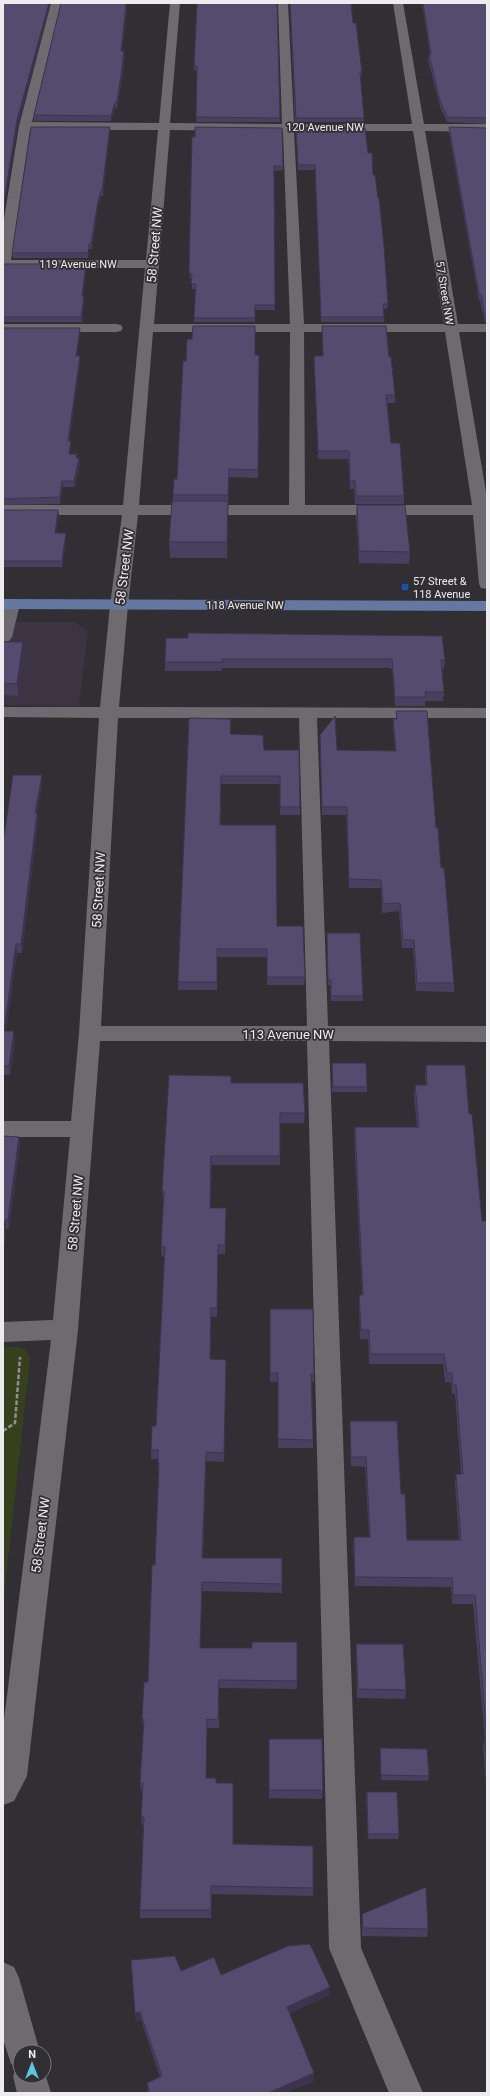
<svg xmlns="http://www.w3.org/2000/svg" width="490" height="2096" font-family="Roboto,sans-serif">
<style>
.commercial{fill:#3c3343}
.green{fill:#37401c}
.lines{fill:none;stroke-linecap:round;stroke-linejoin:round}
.path{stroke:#918f92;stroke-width:2.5;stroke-dasharray:4.5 2;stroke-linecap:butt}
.minor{fill:#6d6b6f;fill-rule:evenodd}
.major{fill:#6478a1;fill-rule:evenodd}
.wall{fill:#49405f}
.shaded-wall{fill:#3c344e}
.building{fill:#554b6f;stroke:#3c344e}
.transit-dot{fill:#1a4fb4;stroke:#312f33;stroke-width:1.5}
.labels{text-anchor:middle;stroke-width:3.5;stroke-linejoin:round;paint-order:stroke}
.far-street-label{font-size:11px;fill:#ecebed;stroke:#312f33}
.far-poi-label{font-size:11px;fill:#ecebed;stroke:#312f33;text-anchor:start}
.street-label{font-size:13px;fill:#ecebed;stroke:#312f33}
</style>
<rect width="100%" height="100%" fill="#312f33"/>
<polygon class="commercial" points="3,622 74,622 88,631 79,706 3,705"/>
<polygon class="green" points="3,1347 18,1347 26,1350 30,1359 3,1605"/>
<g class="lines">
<polyline class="path" points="3,1431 15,1423 20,1357"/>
<g class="minor">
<path d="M51 3H61L32 122 159 123 170 3H180L170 123 282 124 278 3H288L294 124H412L393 3H403L424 124H487V132L425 131 458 324H487V332H459L487 498V589L481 588 479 584 473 515H138L128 605 119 707 487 708V718H317L328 1026H487V1042L329 1041 361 1948 423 2093H389L329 1948 307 1041H100L78 1330 27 1776 14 1801 3 1805V1728L51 1340 3 1342V1322L53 1320 70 1137H3V1121H71L79 1033 99 718 3 717V707H100L110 605 122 515H3V505H123L145 268H8L3 270V225L19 126ZM30 130H158L146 260H11ZM170 130 283 131 290 324H154ZM294 131H413L444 324H304ZM153 332H290L289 505H139ZM304 332H445L472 505H305ZM118 718H299L307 1026H101Z"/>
<polygon points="3,324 116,324 121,325 123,328 121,331 116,332 3,332"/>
<polygon points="11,599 17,600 20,604 12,637 9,641 3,642 3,603 5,600"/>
<polygon points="3,1962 14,1967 19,1978 40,2052 20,2052 20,2076 44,2076 44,2070 51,2093 17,2093 13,2076 17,2066 11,2064 3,2039"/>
</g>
<polygon class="major" points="3,599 487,601 487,611 3,609"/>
</g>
<g class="wall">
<polygon points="61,3 126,3 127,10 122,51 125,56 122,80 117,108 115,108 111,121 34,121 34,115"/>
<polygon points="277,3 280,122 196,122 197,70 194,70 194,66"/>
<polygon points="290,3 353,23 362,72 362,76 360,76 364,118 364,122 295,122"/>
<polygon points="422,3 487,3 487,124 447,122 440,107 428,59 429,54 430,54"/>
<polygon points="110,127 110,132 103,196 101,196 98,206 92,249 89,249 88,258 13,258 12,253"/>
<polygon points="449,127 487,128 487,323 485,322 480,301 479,301 449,133"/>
<polygon points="296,128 368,153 373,175 388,304 387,309 384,309 384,322 321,322 315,170 298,170"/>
<polygon points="192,137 283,166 283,170 274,171 275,310 255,310 255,322 194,322 195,289 192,289 192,279 190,279 189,270"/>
<polygon points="3,264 86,264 86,270 83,296 84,296 84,302 82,322 3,322"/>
<polygon points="322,326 389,357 395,395 395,403 387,403 391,443 404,496 404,504 355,504 354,489 350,489 348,459 318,459 314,356 323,356"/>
<polygon points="3,328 80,334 77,356 80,362 69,441 71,441 71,447 70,454 77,454 77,458 79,458 80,464 75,487 63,487 60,504 3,505"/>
<polygon points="255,355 259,355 258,478 229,477 227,558 170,558 169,542 173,501 173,495 177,479"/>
<polygon points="357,505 410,552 409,564 359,563 356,516"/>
<polygon points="3,510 58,510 59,516 56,533 66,540 62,567 3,567"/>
<polygon points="166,638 445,660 444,669 442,669 444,692 443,701 425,701 425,706 395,706 392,669 389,668 222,668 222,671 165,671 165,662"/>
<polygon points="3,642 24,653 18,696 3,695"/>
<polygon points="396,711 436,828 454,983 454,992 416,991 413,948 402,948 399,911 382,913 381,888 349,888 346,815 322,815 320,735 337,750 395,751 393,727 393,719 396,719"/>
<polygon points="189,718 231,734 264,750 300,807 300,815 280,815 280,784 221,784 220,825 277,926 305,977 304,985 267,985 267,957 217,957 217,990 178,990 178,982"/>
<polygon points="42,783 37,815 38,821 22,953 17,953 6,1031 15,1040 10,1075 3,1075 3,843"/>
<polygon points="327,933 363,996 363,1001 331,1001 330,985 328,985"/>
<polygon points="332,1063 367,1087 367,1092 332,1092"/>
<polygon points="426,1065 469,1114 482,1221 487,1221 487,1798 483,1747 485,1739 473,1604 452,1604 451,1587 355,1586 353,1546 354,1537 369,1537 365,1467 351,1466 350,1430 350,1421 401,1494 407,1540 459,1540 455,1483 456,1474 461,1474 455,1394 452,1394 451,1382 445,1382 443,1364 369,1364 368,1339 360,1339 359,1305 359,1295 362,1295 354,1136 355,1127 417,1127 414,1095 415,1085 426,1085 425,1075"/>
<polygon points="231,1083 305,1113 304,1123 280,1123 280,1165 212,1165 210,1208 226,1208 225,1254 218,1254 217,1317 211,1317 210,1359 226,1360 224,1462 206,1461 203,1558 282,1558 282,1593 202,1591 200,1648 297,1681 297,1689 219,1688 219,1728 207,1728 206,1778 216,1783 233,1844 313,1888 313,1896 212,1894 211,1918 140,1918 140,1910 143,1825 142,1825 141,1817 143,1791 141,1791 140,1783 144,1727 143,1727 142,1719 148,1682 155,1565 159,1472 158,1472 158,1459 151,1459 151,1450 156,1426 164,1257 162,1257 161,1247 164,1201 163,1201 162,1191"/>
<polygon points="3,1136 19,1137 20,1146 9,1229 6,1229 3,1255"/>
<polygon points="270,1309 314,1374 314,1382 312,1382 313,1440 313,1448 278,1448 278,1382 270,1382"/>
<polygon points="356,1644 406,1690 405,1699 357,1698 356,1653"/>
<polygon points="269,1739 323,1790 322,1799 269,1798"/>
<polygon points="380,1748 429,1776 428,1781 381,1780 380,1753"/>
<polygon points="367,1792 399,1834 398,1839 368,1839 366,1797"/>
<polygon points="362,1914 428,1929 427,1937 362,1936"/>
<polygon points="131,1960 181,1971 221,1975 329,1995 290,2013 314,2073 314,2081 285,2093 148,2093 148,2091 147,2083 160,2077 141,2020 136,2021"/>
</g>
<g class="shaded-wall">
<polygon points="49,3 51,3 18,126 3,216 3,207 17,120"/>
<polygon points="126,5 127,10 121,56 121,51"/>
<polygon points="124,51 125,56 122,80 117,108 117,102"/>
<polygon points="115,102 115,108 111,121 111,116"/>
<polygon points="110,127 110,132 103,196 102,191"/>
<polygon points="101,191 101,196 98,206 92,249 91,244 98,201"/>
<polygon points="89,244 89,249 88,258 88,253"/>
<polygon points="86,264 86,270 82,302 82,296"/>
<polygon points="84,296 84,302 82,322 81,317"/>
<polygon points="80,328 80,334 76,362 76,356"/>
<polygon points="80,356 80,362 69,447 68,441"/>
<polygon points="71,441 71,447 70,460 69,454"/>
<polygon points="79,458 80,464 75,487 74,481"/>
<polygon points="62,481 63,487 60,504 60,497"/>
<polygon points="228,501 228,516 227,558 227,542"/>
<polygon points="58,510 59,516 55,540 55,533"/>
<polygon points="66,533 66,540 62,567 62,561"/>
<polygon points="23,642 24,653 18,696 17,684"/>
<polygon points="42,775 42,783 37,815 38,821 22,953 21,944 35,813"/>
<polygon points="16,944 17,953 5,1040 4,1031"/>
<polygon points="14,1031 15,1040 10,1075 9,1066"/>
<polygon points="19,1137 20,1146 9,1229 8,1220"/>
<polygon points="211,1156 212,1165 210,1217 210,1208"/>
<polygon points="5,1220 6,1229 3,1255 3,1237"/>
<polygon points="206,1452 206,1461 202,1567 202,1558"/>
<polygon points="202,1582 202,1591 200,1657 200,1648"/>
<polygon points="330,1987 329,1995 287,2015 287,2007"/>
<polygon points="140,2012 141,2020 136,2021 135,2013"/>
<polygon points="314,2073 314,2081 285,2093 268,2093"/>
</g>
<g class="building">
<polygon points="3,3 49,3 17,120 3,207"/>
<polygon points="61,3 125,3 125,5 126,5 121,51 124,51 121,75 117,102 115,102 111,116 34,115"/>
<polygon points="197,3 277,3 280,118 196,117 197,66 194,66"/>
<polygon points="290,3 351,3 353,23 356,23 362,72 360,72 364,118 296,118"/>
<polygon points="423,3 487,3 487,118 447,117 440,101 429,54 431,54"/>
<polygon points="31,127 110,127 102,191 101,191 98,201 91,244 89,244 88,253 12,253"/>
<polygon points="195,127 282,128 283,166 274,166 275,305 255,305 255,318 194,318 196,284 191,284 192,274 190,274 189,270 192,137 195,137"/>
<polygon points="449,127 487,128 487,317 485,316 481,294 479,294"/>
<polygon points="296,128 365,128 368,153 372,153 373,175 375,175 378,198 379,198 384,246 388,304 383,304 384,317 321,317 315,165 298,165"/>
<polygon points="3,264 86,264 82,296 84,296 81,317 3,317"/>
<polygon points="193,326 255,326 255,355 259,355 258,470 229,469 228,495 173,495 174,479 177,479 183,361 186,361 187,339 192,339"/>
<polygon points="322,326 386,326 389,357 391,357 395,395 386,395 391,443 400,443 404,496 356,496 355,481 350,481 349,451 318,451 314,356 323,356"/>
<polygon points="3,328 80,328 76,356 80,356 68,441 71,441 69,454 77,454 76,458 79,458 74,481 62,481 60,497 3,499"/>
<polygon points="172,501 228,501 227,542 169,542"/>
<polygon points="357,505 405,505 410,552 359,551"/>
<polygon points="3,510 58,510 55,533 66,533 62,561 3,561"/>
<polygon points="188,633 442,636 445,660 441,660 444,692 425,692 426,697 395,697 392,659 222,659 222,662 165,662 166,638 188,638"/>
<polygon points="3,642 23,642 17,684 3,683"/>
<polygon points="396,711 427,711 436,828 438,828 441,868 444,868 445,877 454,983 417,983 414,940 403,940 400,903 383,904 381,880 349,879 347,807 322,807 320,735 335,716 337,750 396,751 393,719 397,719"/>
<polygon points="189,718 231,719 230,734 263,735 264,750 299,750 300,807 280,807 280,776 221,776 220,825 276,825 277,926 303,926 305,977 267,977 267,949 217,949 217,982 178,982"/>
<polygon points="13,775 42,775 35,813 37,813 21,944 16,944 4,1031 14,1031 9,1066 3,1066 3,843"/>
<polygon points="327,933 360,933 363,996 331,996 331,980 328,980"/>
<polygon points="332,1063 366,1063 367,1087 333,1087"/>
<polygon points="426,1065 465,1065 469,1114 472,1114 482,1221 487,1221 487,1770 485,1738 487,1738 475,1595 453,1595 452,1578 355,1577 354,1537 370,1537 366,1457 351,1457 350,1421 397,1421 401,1494 405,1494 407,1540 461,1540 456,1474 463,1474 456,1385 453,1385 452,1373 447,1373 444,1354 370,1354 369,1330 361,1330 359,1295 363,1295 355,1127 419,1127 415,1085 427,1085"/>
<polygon points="169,1075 231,1076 231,1083 303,1083 305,1113 280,1113 280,1156 211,1156 210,1208 226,1208 225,1245 218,1245 217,1308 211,1308 210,1359 226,1360 224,1453 206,1452 202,1558 282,1558 282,1584 202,1582 200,1648 252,1648 252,1642 297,1642 297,1681 219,1680 218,1720 207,1719 206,1778 216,1778 216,1783 233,1783 233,1844 313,1846 313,1888 211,1886 211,1910 140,1910 144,1817 141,1817 143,1783 140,1783 144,1719 142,1719 144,1682 148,1682 152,1565 155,1565 159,1463 158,1463 158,1450 151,1450 152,1426 156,1426 165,1247 161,1247 164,1191 162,1191"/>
<polygon points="3,1136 19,1137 8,1220 5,1220 3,1237"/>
<polygon points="270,1309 313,1309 314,1374 311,1374 313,1440 278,1439 278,1373 270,1373"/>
<polygon points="356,1644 403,1644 406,1690 358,1689"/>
<polygon points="269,1739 322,1739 323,1790 269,1790"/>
<polygon points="380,1748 427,1749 429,1776 381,1775"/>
<polygon points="367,1792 397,1792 399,1834 368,1834"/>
<polygon points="426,1887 428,1929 363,1928 362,1914"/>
<polygon points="310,1944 330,1987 287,2007 314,2073 268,2093 150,2093 147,2083 162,2076 140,2012 135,2013 131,1960 175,1956 181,1971 214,1957 221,1975 288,1946"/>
</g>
<rect class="transit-dot" x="401" y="583" width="8" height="8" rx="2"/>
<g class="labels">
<g class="far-street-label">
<text x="325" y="131">120 Avenue NW</text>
<text x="78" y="268">119 Avenue NW</text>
<text transform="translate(445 293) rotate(81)" y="4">57 Street NW</text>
<text x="245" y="609">118 Avenue NW</text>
</g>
<g class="far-poi-label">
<text x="413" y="585">57 Street &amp;<tspan x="413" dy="13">118 Avenue</tspan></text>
</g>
<g class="street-label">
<text transform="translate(154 245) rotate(-85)" y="5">58 Street NW</text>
<text transform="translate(124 567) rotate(-83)" y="5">58 Street NW</text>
<text transform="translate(98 890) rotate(-87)" y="5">58 Street NW</text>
<text x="288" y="1039">113 Avenue NW</text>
<text transform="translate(75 1213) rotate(-85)" y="5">58 Street NW</text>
<text transform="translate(40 1535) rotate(-83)" y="5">58 Street NW</text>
</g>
</g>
<rect width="490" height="2096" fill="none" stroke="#ecebed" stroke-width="8"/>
<g transform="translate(32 2064)"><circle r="19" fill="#312f33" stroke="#7c7a7d"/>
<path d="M0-3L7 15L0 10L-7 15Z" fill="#56c9e1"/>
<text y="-6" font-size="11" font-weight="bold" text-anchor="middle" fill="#ecebed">N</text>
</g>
</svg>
